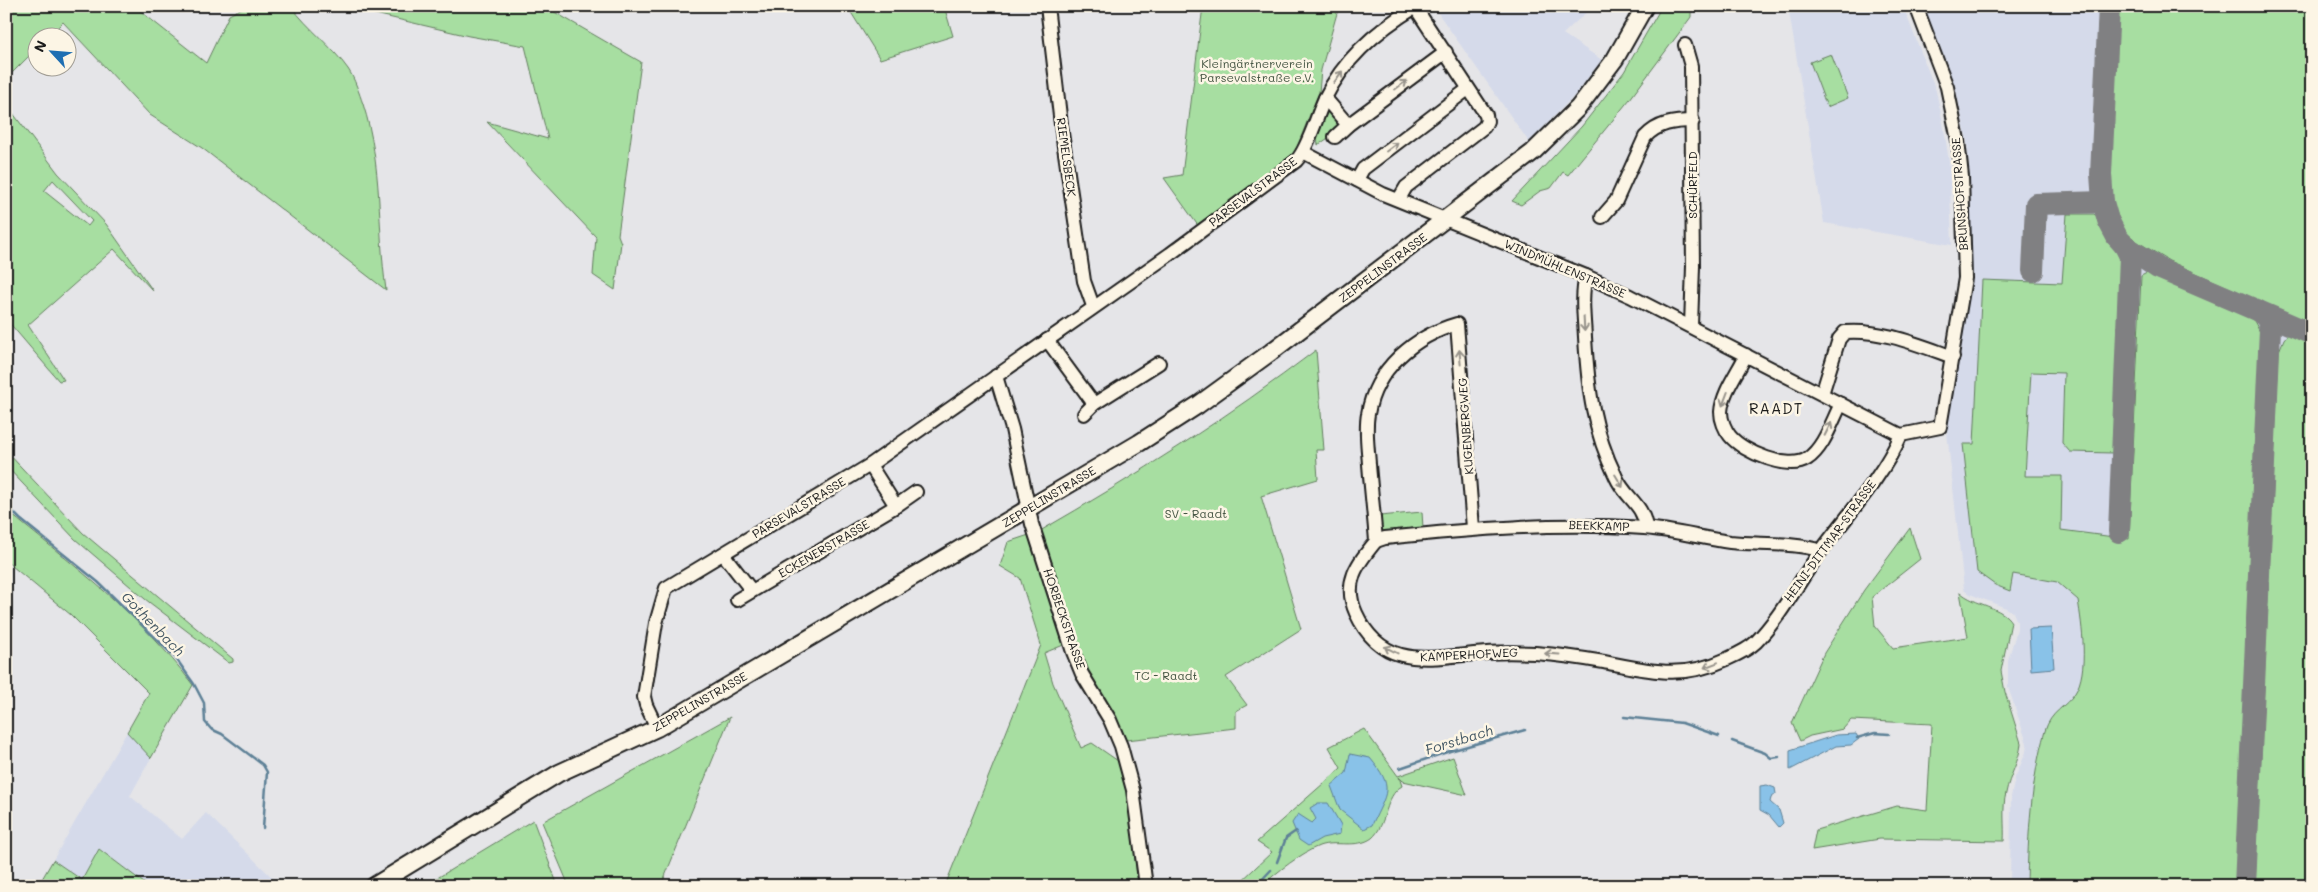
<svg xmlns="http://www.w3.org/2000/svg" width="2318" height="892" font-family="Mali,sans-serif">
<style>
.built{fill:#d5daea}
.green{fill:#a7dea1;stroke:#627d5e;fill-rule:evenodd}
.water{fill:#89c2e8;stroke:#5d8096}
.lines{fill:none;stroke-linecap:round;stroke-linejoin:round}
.stream{stroke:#5d8096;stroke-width:2.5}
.taxiway{stroke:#808082;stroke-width:22}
.minor-casing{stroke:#1c1c1c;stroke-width:16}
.major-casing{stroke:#1c1c1c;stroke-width:20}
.minor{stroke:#fcf5e5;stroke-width:12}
.major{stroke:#fcf5e5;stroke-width:16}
.oneway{stroke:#97938b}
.labels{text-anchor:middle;stroke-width:5;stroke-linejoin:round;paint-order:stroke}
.park-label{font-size:12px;fill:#465644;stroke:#fcf5e5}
.street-label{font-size:12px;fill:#1c1c1c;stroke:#fcf5e5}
.water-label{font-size:14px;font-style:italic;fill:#425663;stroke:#fcf5e5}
.quarter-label{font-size:15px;letter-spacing:1px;fill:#1c1c1c;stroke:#fcf5e5}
</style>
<rect width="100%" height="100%" fill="#e5e5e8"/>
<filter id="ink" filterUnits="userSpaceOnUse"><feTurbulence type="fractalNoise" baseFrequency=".02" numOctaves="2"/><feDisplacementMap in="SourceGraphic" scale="10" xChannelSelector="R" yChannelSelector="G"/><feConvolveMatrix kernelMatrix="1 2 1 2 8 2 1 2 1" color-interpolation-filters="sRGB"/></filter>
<g filter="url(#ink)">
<g class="built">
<polygon points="1433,6 1593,6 1563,34 1602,60 1574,96 1529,142"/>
<polygon points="1788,6 1903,6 1936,91 1943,123 1949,161 1952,245 1824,223"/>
<polygon points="1923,6 2312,6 2312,886 2010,886 2011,797 2015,778 2026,752 2027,743 2008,687 2008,660 2017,630 2017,622 2013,612 2006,608 1970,594 1964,589 1947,432 1944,428 1969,280 1969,168 1967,140 1955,87"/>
<polygon points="127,732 151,758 130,796 182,839 206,813 281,886 148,886 99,849 82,880 53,860"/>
</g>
<g class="green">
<path d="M6 6H134L206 63 229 15 246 6H291C308 29 332 46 348 69 355 79 359 93 363 104 383 166 377 227 386 290L202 148 150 115 63 22 48 37 38 38 37 48 6 79Z"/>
<polygon points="341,6 544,6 641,62 618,235 621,243 615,290 593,275 596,237 487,122 548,139 525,46 469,36"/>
<polygon points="847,6 944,6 953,36 880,59"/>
<polygon points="1203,6 1339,6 1321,70 1319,92 1293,157 1199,227 1164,178 1182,175"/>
<polygon points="1662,6 1691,6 1691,17 1630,99 1568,175 1563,172 1551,188 1540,191 1521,205 1512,201 1582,126 1624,72"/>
<polygon points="2117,6 2312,6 2312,324 2169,261 2138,242 2124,231 2114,207 2109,175"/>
<polygon points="1831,54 1848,98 1827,107 1810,62"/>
<path d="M6 104 58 173 106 224 153 291 114 249 28 325 64 380 59 381 6 319ZM53 180 92 221 88 226 44 191Z"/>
<polygon points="1328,110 1341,122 1340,130 1318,145 1317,137"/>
<path d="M2067 214H2094L2101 219 2121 261 2113 453 2070 452 2062 443 2064 373 2031 372 2025 476H2062L2061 530 2129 539 2141 276 2149 272 2252 317 2261 334 2236 886H2027C2028 835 2031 780 2045 731 2051 711 2065 708 2075 693 2089 672 2082 625 2078 600L2057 582 2013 574 2010 591 1995 585 1977 572 1963 444H1974L1982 280 2062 283Z"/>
<polygon points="2289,333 2312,343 2312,886 2255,886 2279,351 2284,339"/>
<path d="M1316 350 1324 450H1316L1318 479 1261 496 1301 629 1226 677 1247 705 1236 711V728L1126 740 1080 656 1040 531C1136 476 1228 417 1316 350Z"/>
<polygon points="6,451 83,533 233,659 233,662 229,663 145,599 75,539 6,466"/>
<path d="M6 510C72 564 142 616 193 685L151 758 127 732 149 693 71 615 6 561Z"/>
<polygon points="1422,512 1423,528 1381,532 1380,516"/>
<path d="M1910 528 1920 559 1872 597 1875 626 1893 648 1968 637 1960 592C1974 605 2003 607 2011 622L2001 671 2005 692 2021 743C2020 760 2009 776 2006 793 2002 808 2005 826 2004 841L1880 839 1812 850 1816 830 1897 806 1927 810 1932 724 1851 720 1843 729 1810 736 1800 741 1792 723 1824 653 1864 590Z"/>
<polygon points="1029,535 1066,644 1044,653 1053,683 1081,748 1092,743 1121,763 1128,796 1138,886 945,886 1041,645 1020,578 1000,566 1008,542"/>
<polygon points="730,717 661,886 569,886 542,822"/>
<path d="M1364 729 1398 776 1453 757 1467 795 1403 781 1399 777 1402 786C1384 796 1388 824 1372 838 1357 849 1335 840 1319 846 1303 852 1275 873 1262 886H1236L1272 852 1257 842 1341 768 1329 747Z"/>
<polygon points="533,820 558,886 424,886"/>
<polygon points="99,849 148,886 38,886 53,860 82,880"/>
</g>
<g class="water">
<polygon points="2051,628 2054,668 2031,670 2029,629"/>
<polygon points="1856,734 1859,739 1851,745 1836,746 1790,770 1790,750 1836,735"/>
<path d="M1350 754 1370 758C1395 788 1387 792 1372 825L1364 829 1340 810 1331 786 1346 773Z"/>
<polygon points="1767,785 1775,788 1776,794 1771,798 1770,802 1779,810 1783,823 1779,827 1769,815 1760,810 1760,786"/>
<polygon points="1318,803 1328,803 1341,825 1340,834 1322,838 1308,846 1299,840 1292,823 1298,814 1312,823 1316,819 1310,808"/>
</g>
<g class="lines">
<g class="stream">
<polyline points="6,505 20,519 98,582 175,657 194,684 204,703 205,722 211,729 222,734 263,765 267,772 263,828"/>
<polyline points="1624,717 1682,723 1719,736"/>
<polyline points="1857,738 1875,733 1889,734"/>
<polyline points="1732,741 1765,753 1771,758 1779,757"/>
<polyline points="1400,768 1450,751 1525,730"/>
<polyline points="1277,862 1286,838 1296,831"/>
<polyline points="1256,886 1271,870"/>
</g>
<g class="taxiway">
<polyline points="2109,6 2101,174 2103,202 2108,220 2117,237 2125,246 2158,268 2312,334"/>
<polyline points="2033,271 2036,204 2103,202"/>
<polyline points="2119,532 2130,256 2125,246"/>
<polyline points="2245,886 2270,329 2267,318 2257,310"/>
</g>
<defs>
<g id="minor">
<polyline points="1047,6 1062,133 1084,281 1093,306"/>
<polyline points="1685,45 1691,66 1693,266 1691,326"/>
<polyline points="1325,98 1348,125"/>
<polyline points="1335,137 1348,125 1446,52"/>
<polyline points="1303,152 1383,194 1586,276 1630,296 1901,435 1940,427 1965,278 1962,177 1958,140 1947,87 1916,6"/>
<polyline points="1357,180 1363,169 1468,89"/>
<polyline points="1399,199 1406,187 1484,127 1487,121 1486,115 1415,7"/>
<path d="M1602 217 1616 201 1645 137C1658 123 1674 121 1693 121"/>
<path d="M1586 276C1581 296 1584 317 1585 337 1588 389 1593 430 1616 477 1625 498 1643 503 1646 528"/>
<polyline points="1047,340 1094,404"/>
<path d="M1746 355C1738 372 1722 393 1721 412 1721 420 1725 430 1730 436 1743 452 1789 471 1807 459 1824 448 1832 421 1841 404"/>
<polyline points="996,376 1012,429 1032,524 1073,652 1082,674 1110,720 1121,746 1133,790 1146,886"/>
<path d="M1822 394 1839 339 1845 332C1881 329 1919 345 1953 357"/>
<polyline points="1084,414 1094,404 1159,363"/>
<polyline points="896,506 916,492"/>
<path d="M1473 528 1457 324C1415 336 1375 369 1368 414 1365 430 1368 448 1369 464 1371 490 1374 515 1376 541 1358 563 1342 582 1356 613 1381 668 1424 659 1474 654 1494 652 1515 652 1535 653 1559 655 1581 658 1604 662 1650 671 1682 680 1727 659 1736 655 1749 649 1756 642 1782 615 1799 581 1821 551 1848 514 1882 478 1901 435"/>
<path d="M1376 541 1385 538C1472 529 1557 522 1644 528 1673 530 1701 538 1730 542 1757 545 1797 542 1821 551"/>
<polyline points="723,554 752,591"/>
<polyline points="737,600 896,506 870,465"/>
<path d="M657 728 646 705 644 697 656 623 666 588 870 465 1170 254 1296 161C1308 149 1317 115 1325 98 1344 59 1380 28 1417 6"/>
</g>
<polyline id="major" points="374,886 559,773 657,728 706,699 1139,443 1198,405 1271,352 1533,152 1578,108 1615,59 1645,6"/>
</defs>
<use href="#minor" class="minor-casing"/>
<use href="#major" class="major-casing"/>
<use href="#minor" class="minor"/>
<use href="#major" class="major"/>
</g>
<defs><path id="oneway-shaft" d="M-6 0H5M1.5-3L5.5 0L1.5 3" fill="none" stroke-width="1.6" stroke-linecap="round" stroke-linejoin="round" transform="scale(1.25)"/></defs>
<g class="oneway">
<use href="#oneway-shaft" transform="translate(1338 77) rotate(-54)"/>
<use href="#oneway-shaft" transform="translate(1401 85) rotate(-37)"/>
<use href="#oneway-shaft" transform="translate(1392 147) rotate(-37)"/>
<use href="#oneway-shaft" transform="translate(1584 324) rotate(87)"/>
<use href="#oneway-shaft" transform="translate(1460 357) rotate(-95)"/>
<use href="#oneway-shaft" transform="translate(1725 399) rotate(111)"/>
<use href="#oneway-shaft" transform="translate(1828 429) rotate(-63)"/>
<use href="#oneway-shaft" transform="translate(1619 481) rotate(59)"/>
<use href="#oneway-shaft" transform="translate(1391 650) rotate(-153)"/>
<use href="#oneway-shaft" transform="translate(1552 654) rotate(-176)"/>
<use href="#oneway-shaft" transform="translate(1711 665) rotate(159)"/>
</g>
</g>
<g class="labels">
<g class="park-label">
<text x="1257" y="68">Kleingärtnerverein<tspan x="1257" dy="14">Parsevalstraße e.V.</tspan></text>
<text x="1196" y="518">SV - Raadt</text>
<text x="1166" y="680">TC - Raadt</text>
</g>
<g class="street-label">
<text transform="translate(1066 157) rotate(82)" y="4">RIEMELSBECK</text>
<text transform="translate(1693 185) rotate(-90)" y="4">SCHÜRFELD</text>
<text transform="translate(1253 192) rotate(-37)" y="4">PARSEVALSTRASSE</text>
<text transform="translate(1960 194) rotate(-94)" y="4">BRUNSHOFSTRASSE</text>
<text transform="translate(1383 268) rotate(-37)" y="4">ZEPPELINSTRASSE</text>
<text transform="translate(1565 269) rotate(23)" y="4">WINDMÜHLENSTRASSE</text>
<text transform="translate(1466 426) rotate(-94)" y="4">KUGENBERGWEG</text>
<text transform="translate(1049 497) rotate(-31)" y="4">ZEPPELINSTRASSE</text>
<text transform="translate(799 508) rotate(-31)" y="4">PARSEVALSTRASSE</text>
<text transform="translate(1599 526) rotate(2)" y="4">BEEKKAMP</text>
<text transform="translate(1830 541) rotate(-54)" y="4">HEINI-DITTMAR-STRASSE</text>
<text transform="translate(824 549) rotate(-30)" y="4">ECKENERSTRASSE</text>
<text transform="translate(1064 619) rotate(71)" y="4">HORBECKSTRASSE</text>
<text transform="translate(1469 655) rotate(-3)" y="4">KAMPERHOFWEG</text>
<text transform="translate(700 702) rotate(-30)" y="4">ZEPPELINSTRASSE</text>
</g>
<g class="water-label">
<text transform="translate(153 624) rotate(46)" y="5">Gothenbach</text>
<text transform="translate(1459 740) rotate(-17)" y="5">Forstbach</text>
</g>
<g class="quarter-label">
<text x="1776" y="414">RAADT</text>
</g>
</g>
<rect width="2318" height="892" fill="none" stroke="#fcf5e5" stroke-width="25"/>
<rect x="12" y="12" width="2293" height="867" fill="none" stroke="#1c1c1c" stroke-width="2" filter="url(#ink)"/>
<g transform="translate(52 52) rotate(296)"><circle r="24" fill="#fcf5e5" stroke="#a29e95"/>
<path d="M0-4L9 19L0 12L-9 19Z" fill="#1f6fb2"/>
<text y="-8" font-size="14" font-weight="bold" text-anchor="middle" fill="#1c1c1c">N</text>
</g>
</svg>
